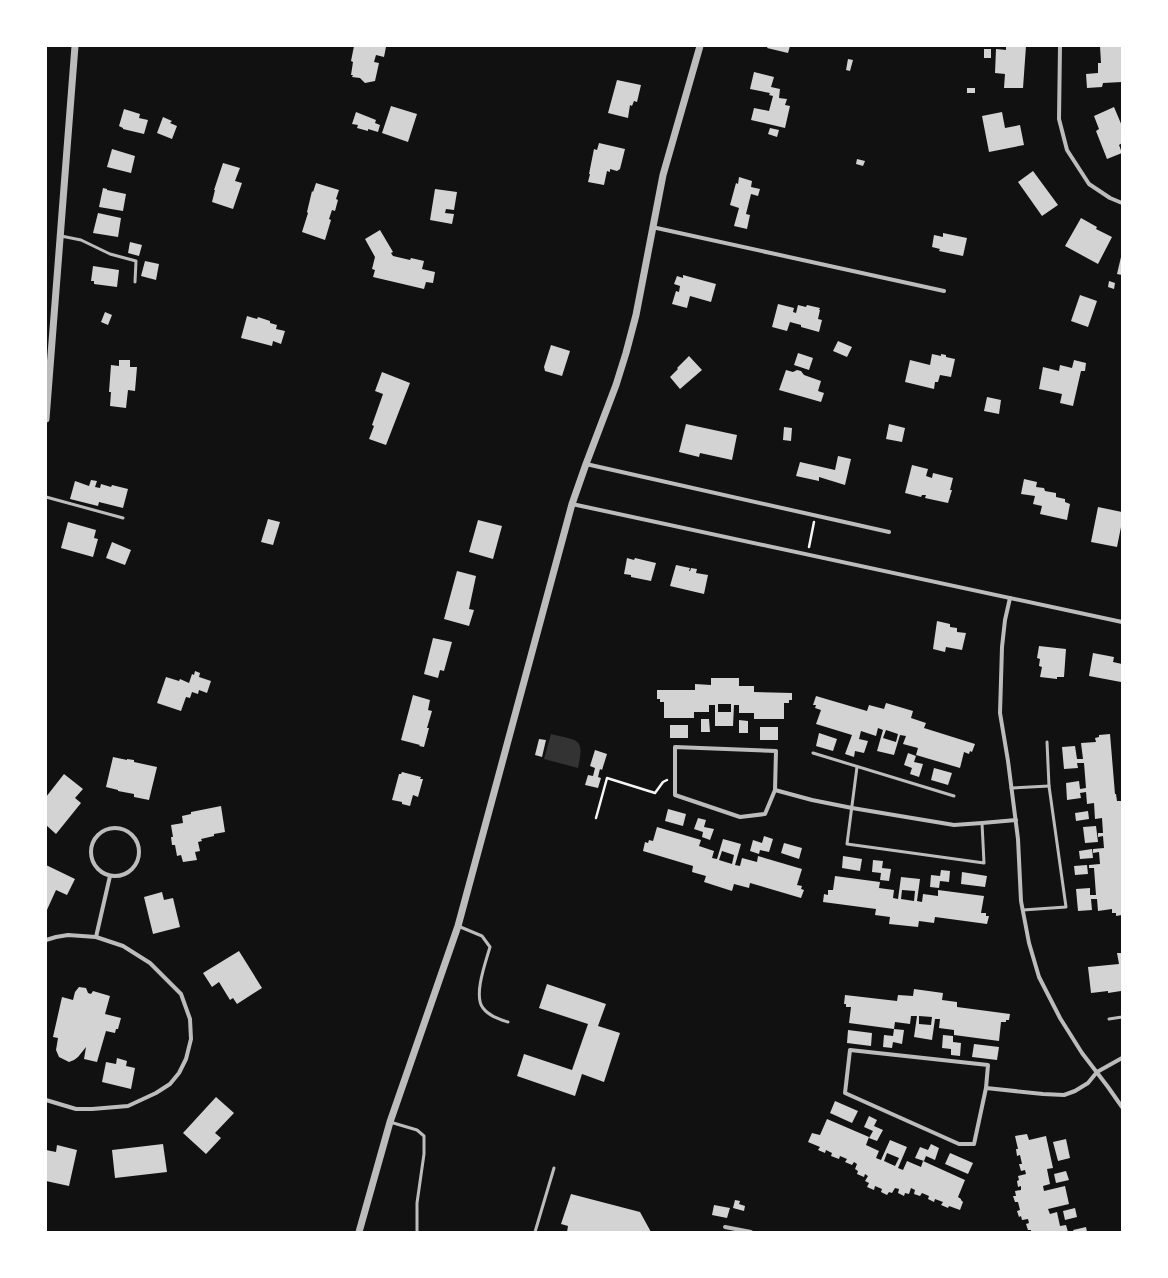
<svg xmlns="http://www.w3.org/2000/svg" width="1168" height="1278" font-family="Rubik,sans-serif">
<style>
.water{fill:#333}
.building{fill:#d3d3d3;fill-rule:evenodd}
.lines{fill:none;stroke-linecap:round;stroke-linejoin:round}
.path{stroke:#f5f5f5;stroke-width:2.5}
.service{stroke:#bcbcbc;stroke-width:3}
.minor{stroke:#bcbcbc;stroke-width:4}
.tertiary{stroke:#bcbcbc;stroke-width:7}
</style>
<rect width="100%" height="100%" fill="#111"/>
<path class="water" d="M551 734C578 741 585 737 578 768L544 759Z"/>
<g class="building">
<polygon points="354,46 381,46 386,47 384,57 376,55 374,62 379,63 375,81 365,83 360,78 352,77 353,75 351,75 353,62 351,61"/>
<polygon points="768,46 790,46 788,53 767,48"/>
<polygon points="1006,46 1026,46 1023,88 1004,88 1005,74 995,73 996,49 1006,50"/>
<polygon points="1100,46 1121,46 1122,82 1103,83 1102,87 1087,88 1086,74 1098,73 1098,63 1101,63"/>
<rect x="984" y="49" width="7" height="9"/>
<polygon points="848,59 853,60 850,71 846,70"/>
<polygon points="754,72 774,77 771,87 780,89 779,98 787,99 785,105 790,106 785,128 751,120 754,108 769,111 773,96 769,95 770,93 750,89"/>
<polygon points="617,80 641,85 637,102 634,101 632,106 630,105 628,118 608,113"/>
<rect x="967" y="88" width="8" height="5"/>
<polygon points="391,106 417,114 408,142 382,133"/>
<polygon points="1114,107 1122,126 1122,143 1119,145 1122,153 1107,159 1096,131 1099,129 1094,116"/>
<polygon points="124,109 140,114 139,118 148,120 144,134 123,129 123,128 119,126"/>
<polygon points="356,112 376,120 375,123 380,125 378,132 368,129 368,131 357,128 358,125 352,124"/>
<polygon points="1002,112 1005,128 1020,125 1024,145 989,152 982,116"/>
<polygon points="163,117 172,121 170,123 177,126 172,139 157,133"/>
<polygon points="770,128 779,130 777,137 768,134"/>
<polygon points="599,143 625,149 620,169 617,171 610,169 610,172 607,171 604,185 588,182 590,174 589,174 594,149 597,150"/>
<polygon points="112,149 135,156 131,173 107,167"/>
<polygon points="857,159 865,161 863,166 856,164"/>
<polygon points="223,163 240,168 235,181 242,183 233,209 212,202 215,190 214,190"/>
<polygon points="1033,171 1058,205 1042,216 1018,182"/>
<polygon points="739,177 752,181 751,187 760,189 758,196 751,194 746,214 750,215 747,229 734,226 739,208 730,205 736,183 738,184"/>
<polygon points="316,183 339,190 336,199 338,200 335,211 332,210 329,219 331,220 325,240 302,232 308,213 307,212 312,191 313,192"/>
<polygon points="103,188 107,189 107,190 126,194 123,211 99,207"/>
<polygon points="435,189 457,192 454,210 446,209 445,213 454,214 452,224 430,220"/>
<polygon points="98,213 121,218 118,237 93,233"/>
<polygon points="1081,218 1097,227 1096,229 1112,237 1098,264 1065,246"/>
<polygon points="380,230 393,252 391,253 393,256 410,260 411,258 424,261 422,269 435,272 433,283 426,282 424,289 373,277 375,270 372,269 375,257 365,239"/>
<polygon points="943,233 967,238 963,256 939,251 940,249 932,247 934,235 943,237"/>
<polygon points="130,242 142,245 139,256 128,253"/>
<polygon points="1121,257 1122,257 1122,275 1117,274"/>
<polygon points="145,261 159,264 156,280 141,276"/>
<polygon points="93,266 119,270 117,287 94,284 94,281 91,281"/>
<polygon points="683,275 716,284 711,302 690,296 687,308 672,304 676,291 679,292 680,286 674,284 677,276 683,278"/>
<polygon points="1109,281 1115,283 1114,289 1108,287"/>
<polygon points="1080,295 1097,301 1088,327 1071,321"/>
<polygon points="778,304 794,308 793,312 796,313 798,305 806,307 807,305 820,308 819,310 820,310 818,319 822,320 819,332 801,327 801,325 790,322 787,331 772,327"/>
<polygon points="105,312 112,315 108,325 101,322"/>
<polygon points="247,316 257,319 258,317 270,321 270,323 277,325 276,329 285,331 281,344 273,341 272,346 241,338"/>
<polygon points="838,341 852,347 847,357 833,351"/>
<polygon points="551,345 570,351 562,376 545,371 544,367"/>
<polygon points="798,353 813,358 809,370 794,365"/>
<polygon points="932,354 941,356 941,354 946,355 946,357 955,359 951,377 940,375 938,382 935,382 934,389 905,382 910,360 930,365"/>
<polygon points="689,356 702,370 680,389 670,377 678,369 677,368"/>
<polygon points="119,360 130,360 130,367 137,367 135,391 128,390 126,408 110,406 111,392 109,392 111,365 119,366"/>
<polygon points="1074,360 1086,363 1085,371 1081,371 1073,406 1060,403 1062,394 1039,389 1043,367 1059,371 1060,365 1072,368"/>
<polygon points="786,370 793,372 797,370 801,371 804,375 821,381 818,391 824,393 821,402 779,390"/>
<polygon points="382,372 410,383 386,445 369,439 374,426 372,425 383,394 375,391"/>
<polygon points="987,397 1001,400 999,414 984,411"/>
<polygon points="686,424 737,435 732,460 700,453 699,457 679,452"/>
<polygon points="889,424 905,428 902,442 886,439"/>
<polygon points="784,427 792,428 791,441 783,440"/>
<polygon points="838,456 851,459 845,485 819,477 819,481 796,476 800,462 835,470"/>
<polygon points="912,465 928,469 926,476 932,478 933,473 953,478 950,490 952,490 948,503 925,498 926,495 922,495 921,497 905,493"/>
<polygon points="1024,479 1037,482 1036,487 1044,488 1045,491 1056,493 1056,497 1065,499 1065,502 1070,504 1067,520 1040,514 1042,506 1033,504 1035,496 1021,494"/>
<polygon points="91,480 97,481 95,487 100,488 101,484 111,487 112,485 128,489 123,508 99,502 98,506 70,499 75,481 89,486"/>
<polygon points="1098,507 1122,512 1122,522 1117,547 1091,542"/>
<polygon points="268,519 280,522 273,545 261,542"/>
<polygon points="478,520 502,526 493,559 469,552"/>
<polygon points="68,522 96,530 94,538 98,539 93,557 61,548"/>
<polygon points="112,542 131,550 125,565 106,558"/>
<polygon points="627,558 634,560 635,558 656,563 651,581 631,577 631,575 624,574"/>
<polygon points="676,565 690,568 689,571 690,571 691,568 697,569 696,573 708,575 704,594 670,586"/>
<polygon points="457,571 476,576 469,609 474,610 469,626 444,619"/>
<polygon points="937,621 950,624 950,627 957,628 957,632 966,633 962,650 946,647 945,652 933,649"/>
<polygon points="433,638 452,642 444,671 440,670 438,678 424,674"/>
<polygon points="1039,646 1066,649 1064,677 1057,677 1057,679 1040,677 1042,667 1039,666 1040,659 1037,658"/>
<polygon points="1093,653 1114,657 1113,662 1122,664 1121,682 1089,676"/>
<polygon points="195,671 200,673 199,677 211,681 207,693 199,690 198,694 192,692 190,698 186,697 181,711 157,703 166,677 179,681 180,679 189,683 192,674 194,675"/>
<path d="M711 678H739V686H754V692L792 693V700H789V703H784V719H754V713H739V705H734L733 726H715V705H709V712H694V718H664V702H660V699H657V690H695V684L711 685ZM718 704H731V712H718Z"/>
<polygon points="413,695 430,700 428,710 432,711 427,728 429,728 424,747 419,746 420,745 401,740"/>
<path d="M816 696 867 711 869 705 884 709 886 703 913 711 911 718 926 723 924 728 975 744 972 752 970 751 969 754 964 752 960 768 916 755 918 748 903 744 906 736 900 735 894 755 877 751 883 730 878 728 876 736 861 731 859 739 868 741 864 753 855 751 854 757 845 754 852 735 816 724 821 710 815 708 816 705H813ZM886 730 898 734 896 742 883 738Z"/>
<polygon points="701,719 709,719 710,732 701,732"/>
<polygon points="739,720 748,721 748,733 739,733"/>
<rect x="670" y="725" width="18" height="13"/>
<rect x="760" y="727" width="18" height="13"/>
<polygon points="819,733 837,739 833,751 816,746"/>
<polygon points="1110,734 1115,794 1116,794 1117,801 1122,801 1122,915 1116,916 1116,913 1112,913 1112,909 1098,911 1097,899 1091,899 1092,910 1078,911 1076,889 1090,888 1090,895 1096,895 1094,868 1089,868 1089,865 1100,864 1099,852 1093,853 1093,849 1104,848 1103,836 1098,837 1098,833 1103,833 1102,818 1095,819 1094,803 1087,804 1086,792 1080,793 1081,798 1067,800 1066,783 1079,781 1080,789 1086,788 1084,763 1077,763 1078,768 1064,769 1062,747 1075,746 1077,759 1083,759 1081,743 1096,742 1095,738 1099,737 1099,735"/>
<polygon points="539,739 546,740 542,757 535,755"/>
<polygon points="595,750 607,754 602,770 600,769 598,777 601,778 598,788 585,785 588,775 593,776 595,768 590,766"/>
<polygon points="908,753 916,756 914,762 923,764 919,777 910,774 912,768 904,765"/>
<polygon points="113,757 127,760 127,759 134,760 134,762 157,767 149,800 134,797 134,794 118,791 118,790 106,787"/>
<polygon points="934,768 952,773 948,785 931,780"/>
<polygon points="402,772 421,777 420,779 423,779 418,797 413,795 410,806 402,804 402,802 392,800 399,774 401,774"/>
<polygon points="64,774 83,789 75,798 81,803 56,834 46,825 46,797"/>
<polygon points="221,806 225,832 214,834 214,836 201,839 202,841 198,842 200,851 195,852 197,860 183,862 181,855 177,856 175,845 172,845 171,837 173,837 171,825 183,823 182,816 191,814 191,812"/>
<polygon points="668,809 686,814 683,826 665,821"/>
<polygon points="1088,811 1089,819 1076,821 1075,813"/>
<polygon points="698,818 706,820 704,827 714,829 710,840 702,837 703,832 694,829"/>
<polygon points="1096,826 1098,842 1085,843 1083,827"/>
<path d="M657 827 701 840 699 846 714 851 712 858 717 859 723 839 741 844 735 865 740 866 742 858 757 862 758 856 802 869 797 885 802 886 801 889 804 890 801 898 750 883 749 888 734 884 732 891 704 882 706 876 692 872 693 866 643 851 645 842 648 843 649 840 653 841ZM722 851 734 855 732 864 719 860Z"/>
<polygon points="764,836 773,839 769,852 760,850 759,854 750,851 753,840 762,843"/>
<polygon points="784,843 802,848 799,859 781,853"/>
<polygon points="1092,849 1093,858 1080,859 1079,851"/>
<polygon points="843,856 862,859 860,871 842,868"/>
<polygon points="873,860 883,861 882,868 891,869 889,881 880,880 881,873 872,872"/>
<polygon points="46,865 75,879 67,895 56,890 46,912"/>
<polygon points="1087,865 1088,874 1075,875 1074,866"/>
<polygon points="941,870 950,871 949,882 940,881 939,888 930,887 931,875 940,876"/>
<polygon points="962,872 987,876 985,887 961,884"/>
<path d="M835 876 880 882 879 888 894 890 893 898 898 899 901 877 920 879 917 901 922 902 923 894 938 896V890L984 896 981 913H986V916H989L987 924 935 917 934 923 919 921 918 927 889 924 890 917 875 915 876 909 823 902 824 894 828 895V890H833ZM902 890 915 891 914 901 901 899Z"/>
<polygon points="162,892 164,900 173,898 180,927 153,934 144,897"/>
<polygon points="239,951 262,988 237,1004 233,998 230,1000 219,982 212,987 203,973"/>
<polygon points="1117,953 1122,953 1121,991 1108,993 1108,991 1091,993 1088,967 1119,964"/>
<polygon points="547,984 606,1004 598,1026 620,1033 604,1082 582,1074 575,1096 517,1076 524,1054 572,1070 588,1024 539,1008"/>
<polygon points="79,987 86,988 88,993 91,994 93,991 110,996 105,1014 121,1018 118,1029 116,1029 115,1033 106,1031 97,1062 84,1059 86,1047 78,1057 74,1060 69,1062 59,1057 56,1050 58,1038 53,1037 62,997 73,1000 75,992"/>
<path d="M914 989 943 993 942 1000 957 1002V1007L1010 1014 1009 1020H1006V1022H1001L999 1041 954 1035V1030L939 1028 940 1019H935L932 1040 914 1037 917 1016H911L910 1024 895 1022 894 1029 849 1023 851 1007H846V1004H844L845 995 897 1001 898 995 913 996ZM919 1016 932 1017 931 1025 919 1024Z"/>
<polygon points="894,1029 904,1030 902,1044 893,1042 892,1048 883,1047 884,1035 893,1036"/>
<polygon points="848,1030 872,1033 871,1046 847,1043"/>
<polygon points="943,1035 953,1036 953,1042 961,1043 960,1056 951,1055 951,1049 942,1048"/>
<polygon points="974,1044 999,1047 997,1060 972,1057"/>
<polygon points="117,1058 127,1061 126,1066 135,1068 131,1089 102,1082 106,1062 116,1064"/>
<polygon points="216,1097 234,1113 215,1133 221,1138 206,1154 183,1133"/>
<polygon points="835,1101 858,1111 852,1123 830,1113"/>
<polygon points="869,1116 877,1120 874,1126 883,1130 877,1141 869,1138 873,1131 864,1127"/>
<path d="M827 1119 869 1137 866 1145 879 1151 876 1158 881 1160 890 1140 907 1147 898 1168 903 1170 907 1161 921 1167 923 1161 965 1180 958 1197 961 1199V1200L963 1202 960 1210 949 1206 948 1208 941 1205 943 1202 935 1199 934 1202 928 1199 929 1196 922 1193 920 1196 914 1194 915 1190 911 1188 909 1194 905 1193 904 1196 898 1193 899 1189 895 1188 892 1193 889 1192 887 1195 881 1192 882 1189 875 1186 874 1190 867 1187 869 1183 865 1181 868 1176 865 1174 864 1177 857 1174 858 1171 855 1169 857 1164 854 1162 852 1165 845 1162 847 1159 840 1156 839 1159 831 1156 832 1153 826 1150 825 1153 818 1150 820 1147 808 1142 812 1133 820 1135ZM887 1153 899 1158 895 1166 884 1161Z"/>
<polygon points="1027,1134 1029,1140 1046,1136 1053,1168 1047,1169 1050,1184 1043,1186 1044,1191 1065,1186 1069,1204 1048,1209 1050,1214 1057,1212 1060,1226 1066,1225 1068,1232 1031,1232 1031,1230 1028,1230 1026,1224 1029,1223 1028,1219 1022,1220 1021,1216 1019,1217 1017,1211 1020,1210 1018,1202 1015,1202 1013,1196 1016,1196 1015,1191 1021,1190 1021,1186 1018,1187 1017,1181 1019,1180 1018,1176 1026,1174 1025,1170 1021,1171 1019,1164 1022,1164 1020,1155 1017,1156 1016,1149 1018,1149 1015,1136"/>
<polygon points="1066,1139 1070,1158 1058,1161 1053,1142"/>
<polygon points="163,1144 167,1172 115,1178 112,1150"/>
<polygon points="931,1144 939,1148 935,1160 926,1156 924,1161 915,1158 920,1147 928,1150"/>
<polygon points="57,1145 77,1150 69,1186 46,1181 46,1150 56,1152"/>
<polygon points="950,1153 973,1163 968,1174 945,1164"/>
<polygon points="1066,1171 1069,1180 1056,1183 1054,1174"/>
<polygon points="571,1194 640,1212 651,1232 567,1232 568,1226 561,1224"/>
<polygon points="735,1200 740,1201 739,1204 745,1206 744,1211 733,1208"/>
<polygon points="714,1205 730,1208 727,1218 712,1215"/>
<polygon points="1075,1208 1077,1217 1065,1220 1063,1211"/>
<polygon points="1086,1227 1087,1232 1074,1232 1073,1230"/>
</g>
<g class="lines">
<g class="path">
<polyline points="809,547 814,522"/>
<polyline points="596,818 607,778 655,793 663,782 667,780"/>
</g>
<g class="service">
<polyline points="61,236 81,240 110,254 136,261 135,282"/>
<polyline points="46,497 123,518"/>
<polyline points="813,753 954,796"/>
<polyline points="857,767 847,844 984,863 982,823"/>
<polyline points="1011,788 1049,786"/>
<polyline points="1023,910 1066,907 1049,786 1047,742"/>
<path d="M458 926 482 936 490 947C486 961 473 996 483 1008 489 1016 499 1019 508 1022"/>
<polyline points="1109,1019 1122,1017"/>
<polyline points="390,1122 417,1130 424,1136 424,1154 417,1203 417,1232"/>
<polyline points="535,1232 554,1168"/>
</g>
<g class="minor">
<polyline points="1060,46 1059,119 1067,150 1089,184 1110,198 1122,203"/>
<polyline points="652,227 944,291"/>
<polyline points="586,464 889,532"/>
<polyline points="572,504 1122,622"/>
<polyline points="1010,598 1005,620 1002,647 1000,713 1008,761 1018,839 1021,901 1029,943 1039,977 1060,1018 1082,1053 1108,1087 1122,1107"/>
<polygon points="675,747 776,751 775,790 765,814 740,817 675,795"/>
<polyline points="775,790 812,800 852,808 954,825 982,823 1016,820"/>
<circle cx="115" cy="852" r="24"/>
<polyline points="96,937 110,876"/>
<polyline points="46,940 56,937 68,935 96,937 123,946 150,963 181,994 190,1019 191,1039 186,1059 179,1073 170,1084 156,1093 128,1106 92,1109 76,1109 46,1100"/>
<polygon points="850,1050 988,1065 986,1088 974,1144 959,1144 845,1093"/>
<polyline points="986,1088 1043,1094 1064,1095 1075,1091 1088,1083 1097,1072 1122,1058"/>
<polyline points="725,1227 751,1232"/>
</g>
<g class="tertiary">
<polyline points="46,419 75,46"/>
<polyline points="359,1232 390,1122 458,926 572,504 586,464 616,385 626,353 636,315 663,175 700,46"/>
</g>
</g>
<rect width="1168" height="1278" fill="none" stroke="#ffffff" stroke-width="94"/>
</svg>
